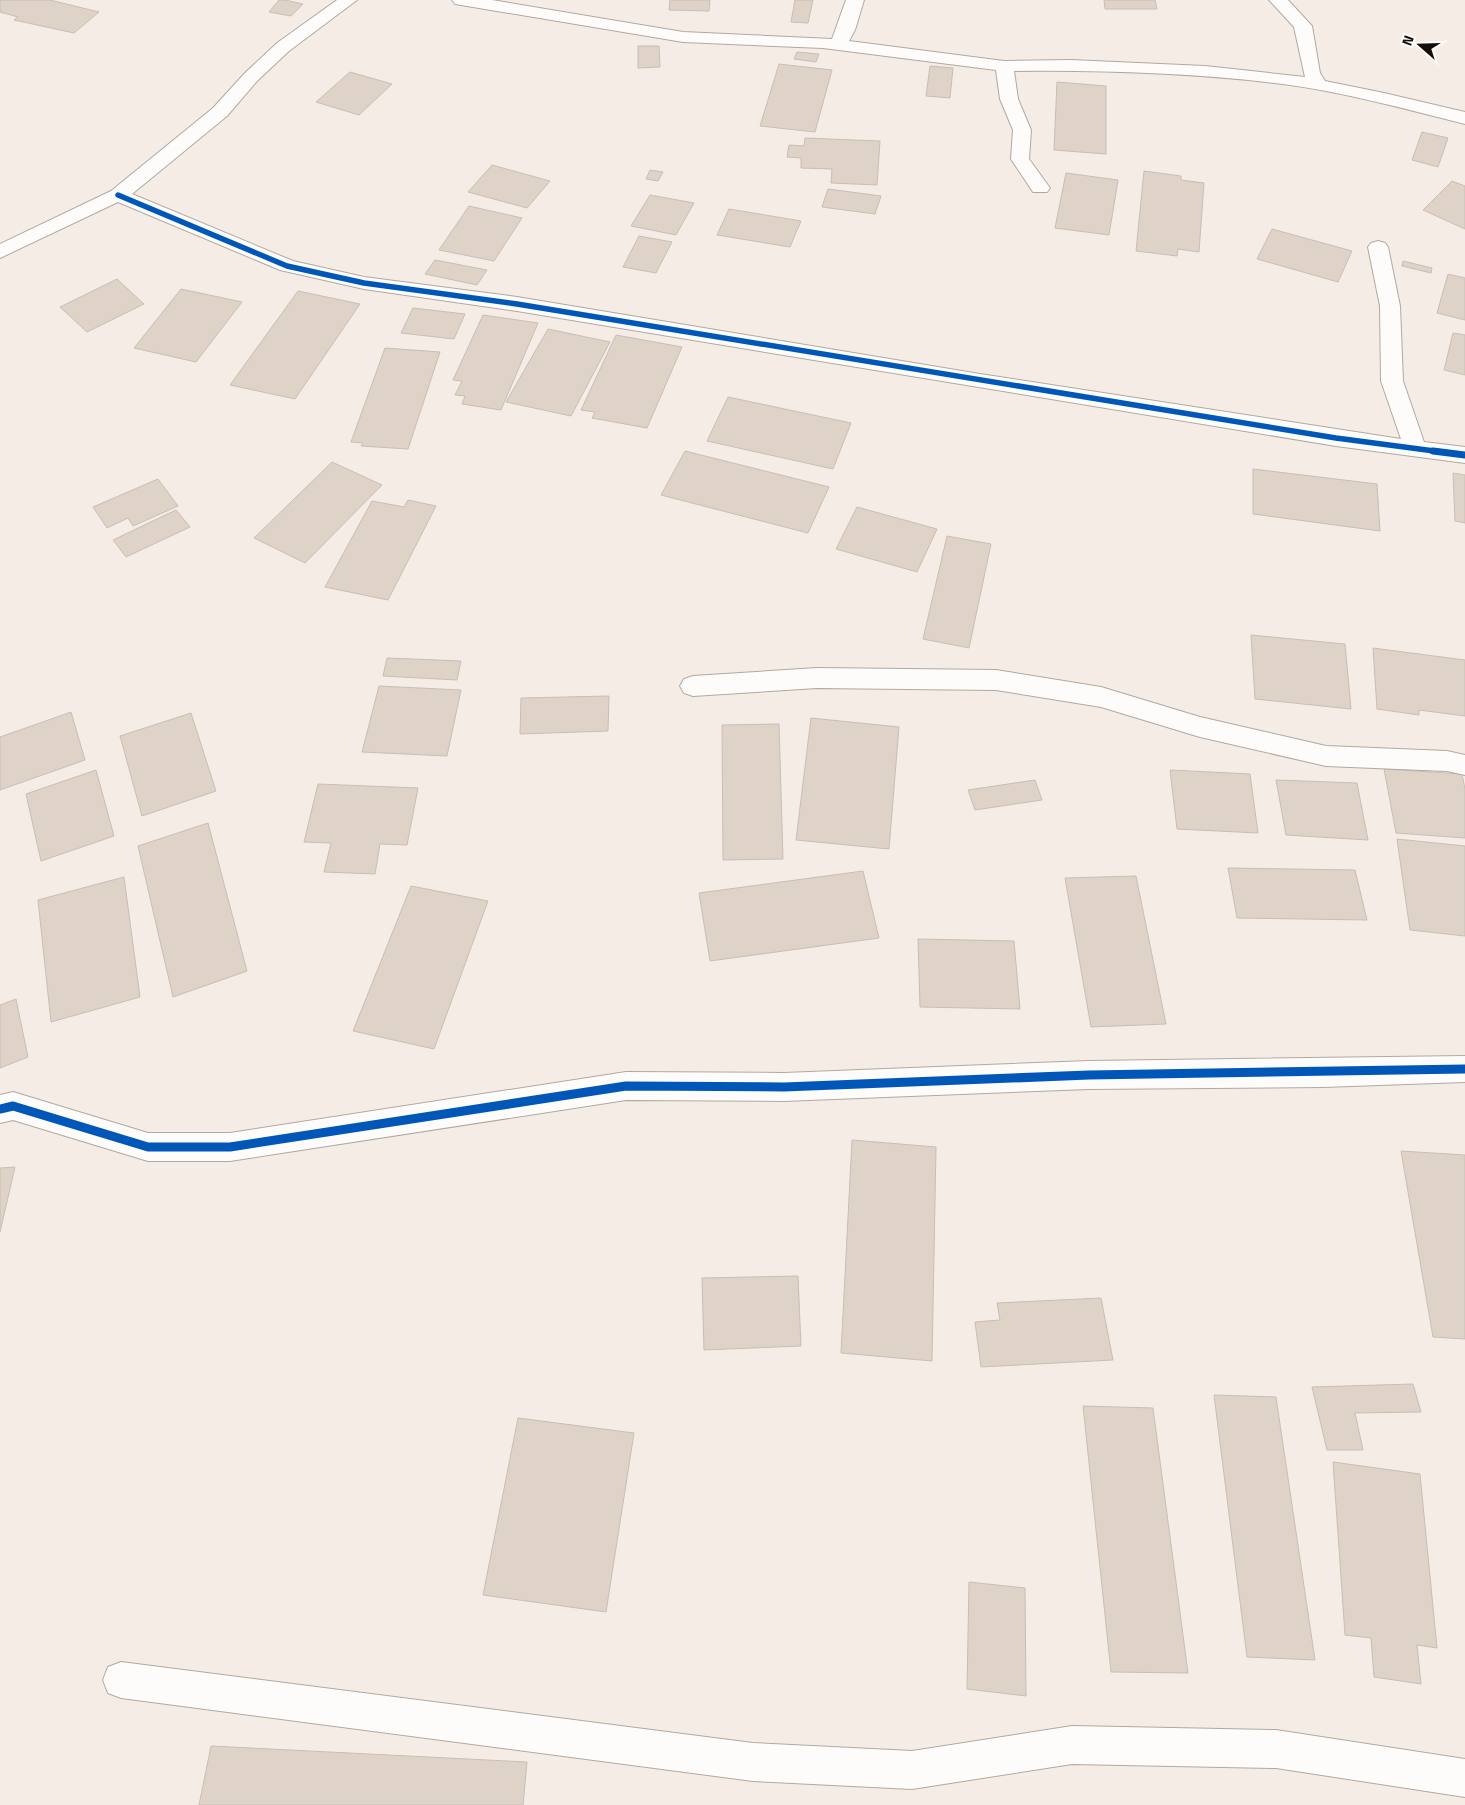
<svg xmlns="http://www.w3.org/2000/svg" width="1465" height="1805" font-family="'Titillium Web',sans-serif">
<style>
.building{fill:#dfd3c8;stroke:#c7beb7}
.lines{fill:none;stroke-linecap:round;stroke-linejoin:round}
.street-casing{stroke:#b0a9a1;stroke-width:2}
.street{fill:#fefcfb;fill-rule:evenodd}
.cycleway-far2-casing{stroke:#fcfcfc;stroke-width:8}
.cycleway-far1-casing{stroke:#fcfcfc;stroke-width:10}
.cycleway-casing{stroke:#fcfcfc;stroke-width:12}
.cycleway-far2{stroke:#0057b8;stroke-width:5.5}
.cycleway-far1{stroke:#0057b8;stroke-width:7}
.cycleway{stroke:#0057b8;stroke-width:9}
</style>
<rect width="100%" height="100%" fill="#f5ede5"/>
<g class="building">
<polygon points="0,0 50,0 99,12 74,33 14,20 18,17 0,12"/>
<polygon points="279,0 285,0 303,4 291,16 269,12"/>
<polygon points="670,0 710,0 709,11 669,10"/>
<polygon points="795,0 813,0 808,23 791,22"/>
<polygon points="1104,0 1155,0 1157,9 1105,9"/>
<polygon points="638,46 659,46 660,67 638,68"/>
<polygon points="797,52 819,54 816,62 794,59"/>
<polygon points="779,64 832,70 815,132 760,126"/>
<polygon points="930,66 953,68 950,98 926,96"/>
<polygon points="350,72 392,84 359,115 316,102"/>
<polygon points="1057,82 1106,86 1106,154 1054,150"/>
<polygon points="1422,132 1448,138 1438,167 1412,160"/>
<polygon points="805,138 880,141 877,185 831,183 832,169 801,168 801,158 787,157 789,145 804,146"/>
<polygon points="492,165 550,181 527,208 468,192"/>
<polygon points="650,170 663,172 658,181 646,179"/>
<polygon points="1144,171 1181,176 1181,180 1204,183 1199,252 1178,249 1177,256 1136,251"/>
<polygon points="1066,173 1118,180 1109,235 1055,228"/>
<polygon points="1452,181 1465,186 1465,229 1423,210"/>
<polygon points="828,189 881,196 875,214 822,207"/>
<polygon points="650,195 694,203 676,235 631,226"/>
<polygon points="469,206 522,218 494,261 439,250"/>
<polygon points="729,209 801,221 790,247 717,235"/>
<polygon points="1272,229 1352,251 1338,282 1257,259"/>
<polygon points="639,236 672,242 656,273 623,267"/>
<polygon points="435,260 487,270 477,285 425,274"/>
<polygon points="1403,261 1432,268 1431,273 1402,266"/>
<polygon points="1448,274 1465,278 1465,320 1437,313"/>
<polygon points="117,279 144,304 87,332 60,307"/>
<polygon points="181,289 242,302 196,362 134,348"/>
<polygon points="298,291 360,304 295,399 230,385"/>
<polygon points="413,308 465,314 454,339 401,333"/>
<polygon points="483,315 538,323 501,410 462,404 465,396 455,395 462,381 453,380"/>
<polygon points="548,329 610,342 571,416 506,402"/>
<polygon points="1453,333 1465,335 1465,375 1444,370"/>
<polygon points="616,335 682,347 647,428 592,418 595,412 581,410"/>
<polygon points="385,348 440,352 408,449 361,446 363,443 351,442"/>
<polygon points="728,397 851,423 833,469 707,441"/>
<polygon points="685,451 829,487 808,533 661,495"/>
<polygon points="332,462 382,485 305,563 254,538"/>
<polygon points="1253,469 1377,484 1380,531 1253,514"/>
<polygon points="1453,473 1465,475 1465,523 1455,521"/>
<polygon points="158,479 178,506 133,526 128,518 107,528 93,507"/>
<polygon points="408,500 436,506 388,600 325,587 372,501 404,507"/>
<polygon points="857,507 937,529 917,572 836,549"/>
<polygon points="176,510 190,527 126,557 113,540"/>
<polygon points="947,536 991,544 969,648 923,639"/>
<polygon points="1251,635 1345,644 1351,709 1255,699"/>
<polygon points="1373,648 1465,660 1465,716 1419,710 1419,715 1377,709"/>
<polygon points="387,658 461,661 457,680 383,676"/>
<polygon points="379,686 461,690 447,756 362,752"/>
<polygon points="609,696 608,731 520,734 521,698"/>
<polygon points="71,712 85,760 0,790 0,737"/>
<polygon points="191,713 216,791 142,816 120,736"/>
<polygon points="811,718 899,727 889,849 796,840"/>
<polygon points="779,724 783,859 723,860 722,725"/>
<polygon points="1384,769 1462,774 1465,789 1465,838 1396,833"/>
<polygon points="96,770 114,836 41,861 26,794"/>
<polygon points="1170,770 1250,774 1258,833 1177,829"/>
<polygon points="1035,780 1042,800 975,810 968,790"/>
<polygon points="1276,780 1357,783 1368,840 1286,835"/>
<polygon points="318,784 418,788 407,845 380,844 375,874 324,872 331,843 304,842"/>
<polygon points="208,823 247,971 173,997 138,846"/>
<polygon points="1397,839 1465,846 1465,936 1410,930"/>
<polygon points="1228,868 1355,870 1367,920 1237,918"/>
<polygon points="863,871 879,938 710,961 699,893"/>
<polygon points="1136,876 1166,1024 1091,1027 1065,878"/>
<polygon points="124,877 140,997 51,1022 38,900"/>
<polygon points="411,886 488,901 434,1049 353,1031"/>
<polygon points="918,939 1014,941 1020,1009 920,1007"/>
<polygon points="16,999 28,1057 0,1068 0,1005"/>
<polygon points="852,1140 936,1147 932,1361 841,1353"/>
<polygon points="1401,1151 1465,1155 1465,1339 1433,1337"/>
<polygon points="15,1167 0,1232 0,1168"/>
<polygon points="798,1276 801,1346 704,1350 702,1278"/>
<polygon points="1101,1298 1113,1360 981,1367 975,1322 1000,1320 997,1303"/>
<polygon points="1413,1384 1421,1412 1355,1413 1363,1450 1327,1450 1312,1387"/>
<polygon points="1214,1395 1276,1397 1315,1660 1247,1657"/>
<polygon points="1083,1406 1153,1408 1188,1673 1111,1672"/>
<polygon points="518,1418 634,1433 606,1612 483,1595"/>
<polygon points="1333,1462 1420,1474 1437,1648 1417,1645 1421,1684 1374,1677 1371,1638 1345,1635"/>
<polygon points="969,1582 1025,1588 1026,1696 967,1689"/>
<polygon points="211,1746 527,1762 523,1805 199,1805"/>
</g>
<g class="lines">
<defs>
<g id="street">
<polygon points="337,0 357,0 289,51 257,81 227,116 132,194 293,261 364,277 517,297 980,374 1401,439 1381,381 1380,306 1368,247 1371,243 1378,241 1385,243 1388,247 1400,306 1403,381 1424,442 1465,447 1465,463 1336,446 517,311 364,289 280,270 118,202 0,258 0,244 111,191 213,108 245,73 277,43"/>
<path d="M452 0H492L683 32 832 39 846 0H864L855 30 849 41 1004 61 1071 60 1205 66 1305 77 1294 27 1269 0H1288L1312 26 1320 73 1325 81 1384 93 1465 112V124C1405 109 1344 92 1283 84 1194 73 1103 70 1014 71L1018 99 1031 130 1029 159 1050 188 1047 192H1033L1011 159 1013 130 1000 99 996 70 823 48 683 42 455 4Z"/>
<polygon points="817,668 996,670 1101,687 1200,717 1326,746 1447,751 1465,755 1465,775 1447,771 1326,766 1200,737 1101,707 996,690 817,688 693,696 684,693 680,686 684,679 693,676"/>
<polygon points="1465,1056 1465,1082 1323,1087 1089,1089 784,1101 626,1100 230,1161 148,1161 13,1120 0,1123 0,1095 13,1092 148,1133 230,1133 626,1072 784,1073 1089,1061"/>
<polygon points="121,1662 753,1743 912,1751 1072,1726 1276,1730 1465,1759 1465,1797 1276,1768 1072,1764 912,1789 753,1781 121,1698 108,1693 103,1680 108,1667"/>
</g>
</defs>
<use href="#street" class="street-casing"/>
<use href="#street" class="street"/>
<defs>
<polyline id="cycleway-far2" points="118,195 287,266 364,283 517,304 1336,438 1442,452"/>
<polyline id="cycleway-far1" points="1433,451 1465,455"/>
<polyline id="cycleway" points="0,1109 13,1106 148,1147 230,1147 626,1086 784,1087 1089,1075 1465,1069"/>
</defs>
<use href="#cycleway-far2" class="cycleway-far2-casing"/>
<use href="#cycleway-far1" class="cycleway-far1-casing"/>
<use href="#cycleway" class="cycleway-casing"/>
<use href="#cycleway-far2" class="cycleway-far2"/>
<use href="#cycleway-far1" class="cycleway-far1"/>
<use href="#cycleway" class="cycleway"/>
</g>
<g transform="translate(1420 45) rotate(290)" stroke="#fcfcfc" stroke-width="4" paint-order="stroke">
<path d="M0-4L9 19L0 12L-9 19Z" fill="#150d06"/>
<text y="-8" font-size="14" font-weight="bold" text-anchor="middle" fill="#150d06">N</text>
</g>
</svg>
